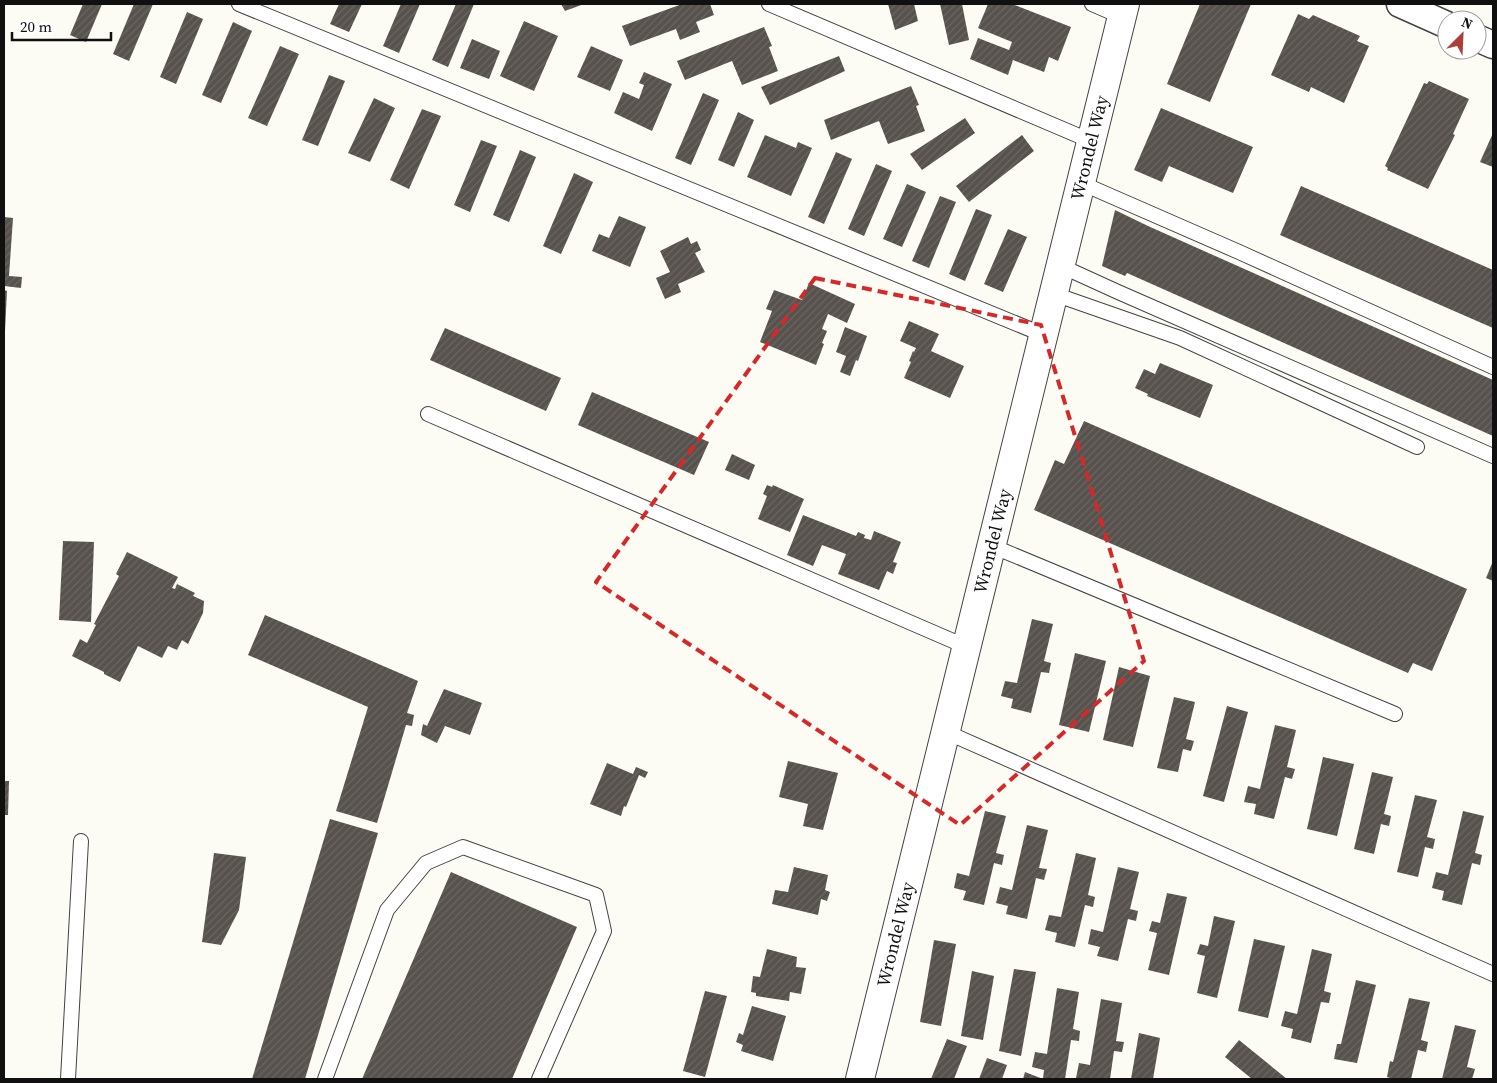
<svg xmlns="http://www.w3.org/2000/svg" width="1497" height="1083" font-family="'Source Serif 4',serif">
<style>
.building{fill:url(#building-hatch)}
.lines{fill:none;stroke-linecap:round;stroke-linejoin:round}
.service-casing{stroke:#434343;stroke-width:16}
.minor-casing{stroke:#434343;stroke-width:29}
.tertiary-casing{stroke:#434343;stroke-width:30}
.service{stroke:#fff;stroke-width:14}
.minor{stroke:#fff;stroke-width:26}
.tertiary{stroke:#fff;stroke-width:28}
.marked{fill:none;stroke:#d62828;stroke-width:4;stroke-dasharray:10 6;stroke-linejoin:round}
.labels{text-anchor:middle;stroke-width:5;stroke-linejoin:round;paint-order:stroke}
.street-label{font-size:18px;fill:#101010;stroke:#fff}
</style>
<defs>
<pattern id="building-hatch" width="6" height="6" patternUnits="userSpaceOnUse" patternTransform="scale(1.25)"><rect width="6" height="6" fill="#57524d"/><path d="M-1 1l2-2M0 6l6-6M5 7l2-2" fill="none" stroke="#6a6662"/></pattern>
</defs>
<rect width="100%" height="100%" fill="#fdfcf4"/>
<g class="building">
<polygon points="83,4 102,4 86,42 70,35"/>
<polygon points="134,4 153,4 129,61 113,54"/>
<polygon points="339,4 362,4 349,32 330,24"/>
<polygon points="401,4 420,4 399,53 383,46"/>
<polygon points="456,4 474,4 448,67 432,60"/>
<polygon points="561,4 584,4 565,11"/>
<polygon points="682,4 710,4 714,15 696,22 700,32 680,40 676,29 630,46 622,26"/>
<polygon points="888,4 914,4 918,21 895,30"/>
<polygon points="940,4 962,4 969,40 949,45"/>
<polygon points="988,4 1012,4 1071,27 1058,61 1049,57 1044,72 1013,60 1008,75 970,59 978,38 1009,50 1012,42 978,28"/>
<polygon points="1200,4 1251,4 1210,102 1167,84"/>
<polygon points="187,12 203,19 176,84 160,77"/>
<polygon points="1298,14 1309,19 1313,15 1360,36 1357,41 1369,46 1344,103 1311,87 1309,92 1271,75"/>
<polygon points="524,21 558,36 534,91 500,76"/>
<polygon points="233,22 252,31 221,103 202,95"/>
<polygon points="764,27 772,46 769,47 778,71 742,85 732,61 685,80 677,61"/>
<polygon points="472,39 500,51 489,79 460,68"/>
<polygon points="280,46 299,54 267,126 248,118"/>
<polygon points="591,46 623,60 610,91 577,77"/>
<polygon points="839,56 845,71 770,105 761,87"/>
<polygon points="644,72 672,84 652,131 614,113 623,92 639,99 644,85 639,83"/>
<polygon points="329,75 345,81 318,146 302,140"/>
<polygon points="1429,81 1469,99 1453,134 1455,135 1428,189 1387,170 1388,168 1385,166 1424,83 1427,84"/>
<polygon points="911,86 919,105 916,106 925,131 888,144 879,121 831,140 824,120"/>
<polygon points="703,93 719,100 691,165 675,158"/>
<polygon points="374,98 395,108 370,162 348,153"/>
<polygon points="1161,108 1253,147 1233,193 1169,166 1162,182 1134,170"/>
<polygon points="422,109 441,116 409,189 390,180"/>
<polygon points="738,112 754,120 734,167 718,160"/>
<polygon points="965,118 975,133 922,170 910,154"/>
<polygon points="1493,133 1493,167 1480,162"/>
<polygon points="765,135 796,148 798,142 812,148 791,196 747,177"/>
<polygon points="1022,135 1034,151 969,202 956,186"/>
<polygon points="481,140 497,146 470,212 454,205"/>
<polygon points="520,150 536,157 509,222 493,215"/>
<polygon points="836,152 852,159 824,224 808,217"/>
<polygon points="876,164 892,171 864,236 848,229"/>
<polygon points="574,173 593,182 561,254 543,246"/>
<polygon points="907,184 926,192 902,247 883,239"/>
<polygon points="1301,186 1493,270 1493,328 1280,235"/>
<polygon points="940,196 956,202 929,268 912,261"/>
<polygon points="976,209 992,215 965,281 949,274"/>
<polygon points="1115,210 1148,226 1493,380 1493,436 1127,273 1125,276 1102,266"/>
<polygon points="619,216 646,227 630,267 592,251 599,234 609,238"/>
<polygon points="4,217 13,218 9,276 22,277 21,288 4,286"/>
<polygon points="1008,229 1027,237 1003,292 984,284"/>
<polygon points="688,237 691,244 697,241 701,250 695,253 705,272 678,284 681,292 665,299 656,278 670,272 660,251"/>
<polygon points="809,283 855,304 847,323 828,314 822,329 827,331 822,343 824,344 816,365 760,342 772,311 766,309 774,290 802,300"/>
<polygon points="4,290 7,291 5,331 4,331"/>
<polygon points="909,321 939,334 931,351 964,366 950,398 904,378 911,362 909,361 913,351 914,352 916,348 900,341"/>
<polygon points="845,327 867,336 858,361 856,360 850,376 840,372 846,356 836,352"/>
<polygon points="445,328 561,378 546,411 430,360"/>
<polygon points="1160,363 1213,385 1200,418 1147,396 1148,394 1135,388 1144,369 1155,374"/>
<polygon points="592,392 709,442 694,475 578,425"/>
<polygon points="1084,421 1467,589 1432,671 1413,663 1408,673 1034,510 1055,460 1064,464"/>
<polygon points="732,454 755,465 749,480 725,470"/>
<polygon points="767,485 772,487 773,485 804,499 790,532 758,519 767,496 763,494"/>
<polygon points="803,515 856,536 858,532 865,535 864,538 871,540 874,531 901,542 893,562 897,563 893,574 887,571 879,590 838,574 846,554 822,545 813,566 787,555"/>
<polygon points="63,541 94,542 91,622 59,620"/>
<polygon points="127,552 178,577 172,588 175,589 177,584 195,593 193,596 204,601 203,613 188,644 182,640 177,650 168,646 162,658 138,646 120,682 104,674 104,672 72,656 80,639 87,643 96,625 94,624 119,576 116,574"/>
<polygon points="1493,561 1493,581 1486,578"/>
<polygon points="265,615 418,681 407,713 414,715 412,726 406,725 377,823 336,811 368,707 248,655"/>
<polygon points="1032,619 1053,624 1044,661 1051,663 1049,673 1041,672 1031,713 1011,708 1013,699 1001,696 1005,681 1017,683"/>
<polygon points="1075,653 1106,661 1089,732 1059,725"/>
<polygon points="1119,667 1150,676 1133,747 1103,740"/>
<polygon points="444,689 482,703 470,735 445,726 437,743 421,735 423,724 427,726"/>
<polygon points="1174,697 1195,702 1186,739 1194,741 1191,751 1183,749 1178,772 1157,768"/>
<polygon points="1227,706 1248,712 1224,802 1203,796"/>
<polygon points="1275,725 1296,730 1287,767 1295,769 1292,779 1285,777 1274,819 1254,814 1256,804 1244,802 1248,786 1260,789"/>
<polygon points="1323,757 1354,764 1337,836 1307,829"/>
<polygon points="788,761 838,773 823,830 803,826 808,804 779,797"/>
<polygon points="607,763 633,774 636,767 648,772 645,778 639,775 626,807 624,806 621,816 590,804"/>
<polygon points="1372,772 1393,777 1384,814 1391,816 1389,826 1381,824 1374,854 1354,849"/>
<polygon points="4,781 9,781 8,815 4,815"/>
<polygon points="1415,795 1437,800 1427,837 1435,839 1433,849 1425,847 1418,877 1397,872"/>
<polygon points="985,811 1006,816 996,853 1004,855 1002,865 994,863 984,905 963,900 966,891 954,888 957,873 969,876"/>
<polygon points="1463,811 1484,816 1475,853 1482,855 1480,865 1472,863 1462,905 1442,900 1444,891 1432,888 1436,872 1448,875"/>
<polygon points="330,819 378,833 305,1079 252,1079"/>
<polygon points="1027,825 1048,830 1039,868 1047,869 1044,880 1036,878 1027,919 1006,914 1008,906 996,903 1000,887 1012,890"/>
<polygon points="214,853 246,857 239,910 221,945 202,942"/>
<polygon points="1076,853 1096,858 1088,895 1095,897 1093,907 1085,905 1075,947 1055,942 1057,933 1045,930 1049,915 1061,917"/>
<polygon points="794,867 828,875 825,890 830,892 827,901 821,899 818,915 772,904 775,890 788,892"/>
<polygon points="1118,867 1139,872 1130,909 1138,911 1136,921 1128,919 1118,961 1097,956 1100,947 1088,944 1091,929 1103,932"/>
<polygon points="451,872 577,927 512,1079 362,1079"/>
<polygon points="1167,893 1187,897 1169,975 1148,970 1157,933 1149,931 1152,921 1160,923"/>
<polygon points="1214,916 1235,921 1217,998 1197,993 1205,956 1197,954 1200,944 1208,946"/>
<polygon points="1254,939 1285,946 1268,1018 1238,1011"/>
<polygon points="934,940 956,944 941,1026 920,1022"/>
<polygon points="767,949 797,957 796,967 806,968 801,994 790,992 789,1001 756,996 756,993 751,992 753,976 760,977"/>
<polygon points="1312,949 1332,954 1324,991 1331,993 1329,1003 1321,1002 1311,1043 1291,1038 1293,1029 1281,1026 1285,1011 1297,1014"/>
<polygon points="1014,969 1036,972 1021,1056 999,1051"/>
<polygon points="972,971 994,976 983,1040 961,1036"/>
<polygon points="1356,980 1376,985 1357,1063 1334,1059 1337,1044 1341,1044"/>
<polygon points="1057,988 1079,992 1073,1029 1080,1031 1079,1041 1071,1040 1065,1079 1043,1079 1044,1070 1032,1067 1035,1052 1047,1054"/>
<polygon points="705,991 727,996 705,1077 683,1071"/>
<polygon points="1409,998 1430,1002 1421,1040 1428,1042 1426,1052 1418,1050 1411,1079 1390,1078 1387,1077 1390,1061 1393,1062"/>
<polygon points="1101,999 1122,1003 1116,1041 1124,1042 1122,1052 1114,1051 1110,1079 1076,1078 1079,1063 1090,1065"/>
<polygon points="752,1006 786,1016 773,1061 741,1051 743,1045 736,1042 739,1033 743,1035"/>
<polygon points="1455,1025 1476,1030 1467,1067 1475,1069 1472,1079 1465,1078 1464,1079 1442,1079"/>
<polygon points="1139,1033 1160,1038 1153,1079 1131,1079"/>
<polygon points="947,1039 967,1046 954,1079 931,1079"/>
<polygon points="1239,1040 1287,1079 1252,1079 1225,1057"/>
<polygon points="987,1058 1007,1065 1002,1079 979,1079"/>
<polygon points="1025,1072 1043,1079 1023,1079"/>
</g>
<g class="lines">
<defs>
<g id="service">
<polyline points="239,4 1044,335"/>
<polyline points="769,4 1091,141"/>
<polyline points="1092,4 1122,17"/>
<polyline points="1081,183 1239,252 1493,367"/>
<polyline points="1061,266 1118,292 1493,456"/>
<polyline points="1054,294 1180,338 1417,447"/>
<polyline points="428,414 967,647"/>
<polyline points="992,546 1395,714"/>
<polyline points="946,732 1493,974"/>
<polyline points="68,1079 81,841"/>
<polyline points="325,1079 387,910 426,863 463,847 596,895 604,931 539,1079"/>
</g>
<g id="minor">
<polyline points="1400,4 1447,25"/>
<polyline points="1477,38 1493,45"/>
</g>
<g id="tertiary">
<path id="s1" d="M860 1079 1125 4"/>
</g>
</defs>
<use href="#service" class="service-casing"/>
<use href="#minor" class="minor-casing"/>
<use href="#tertiary" class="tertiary-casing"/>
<use href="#service" class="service"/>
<use href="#minor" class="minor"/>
<use href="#tertiary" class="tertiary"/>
</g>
<path class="marked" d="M815 278 1041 325 1144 661 960 825 596 582Z"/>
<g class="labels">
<g class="street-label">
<text dy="6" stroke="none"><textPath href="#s1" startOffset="959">Wrondel Way</textPath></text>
<text dy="6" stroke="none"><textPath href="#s1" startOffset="554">Wrondel Way</textPath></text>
<text dy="6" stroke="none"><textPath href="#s1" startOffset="149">Wrondel Way</textPath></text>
</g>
</g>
<rect width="1497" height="1083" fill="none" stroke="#101010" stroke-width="10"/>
<g transform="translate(1462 35) rotate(24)"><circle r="24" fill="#ffffff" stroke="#9f9f9f"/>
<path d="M0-4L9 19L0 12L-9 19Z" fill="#ae3e39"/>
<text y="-8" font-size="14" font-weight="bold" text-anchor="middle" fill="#101010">N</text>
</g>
<path d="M12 32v8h99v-8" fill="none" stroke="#101010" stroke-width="2.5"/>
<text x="20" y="32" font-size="15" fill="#101010" stroke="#ffffff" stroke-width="4" paint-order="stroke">20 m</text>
</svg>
